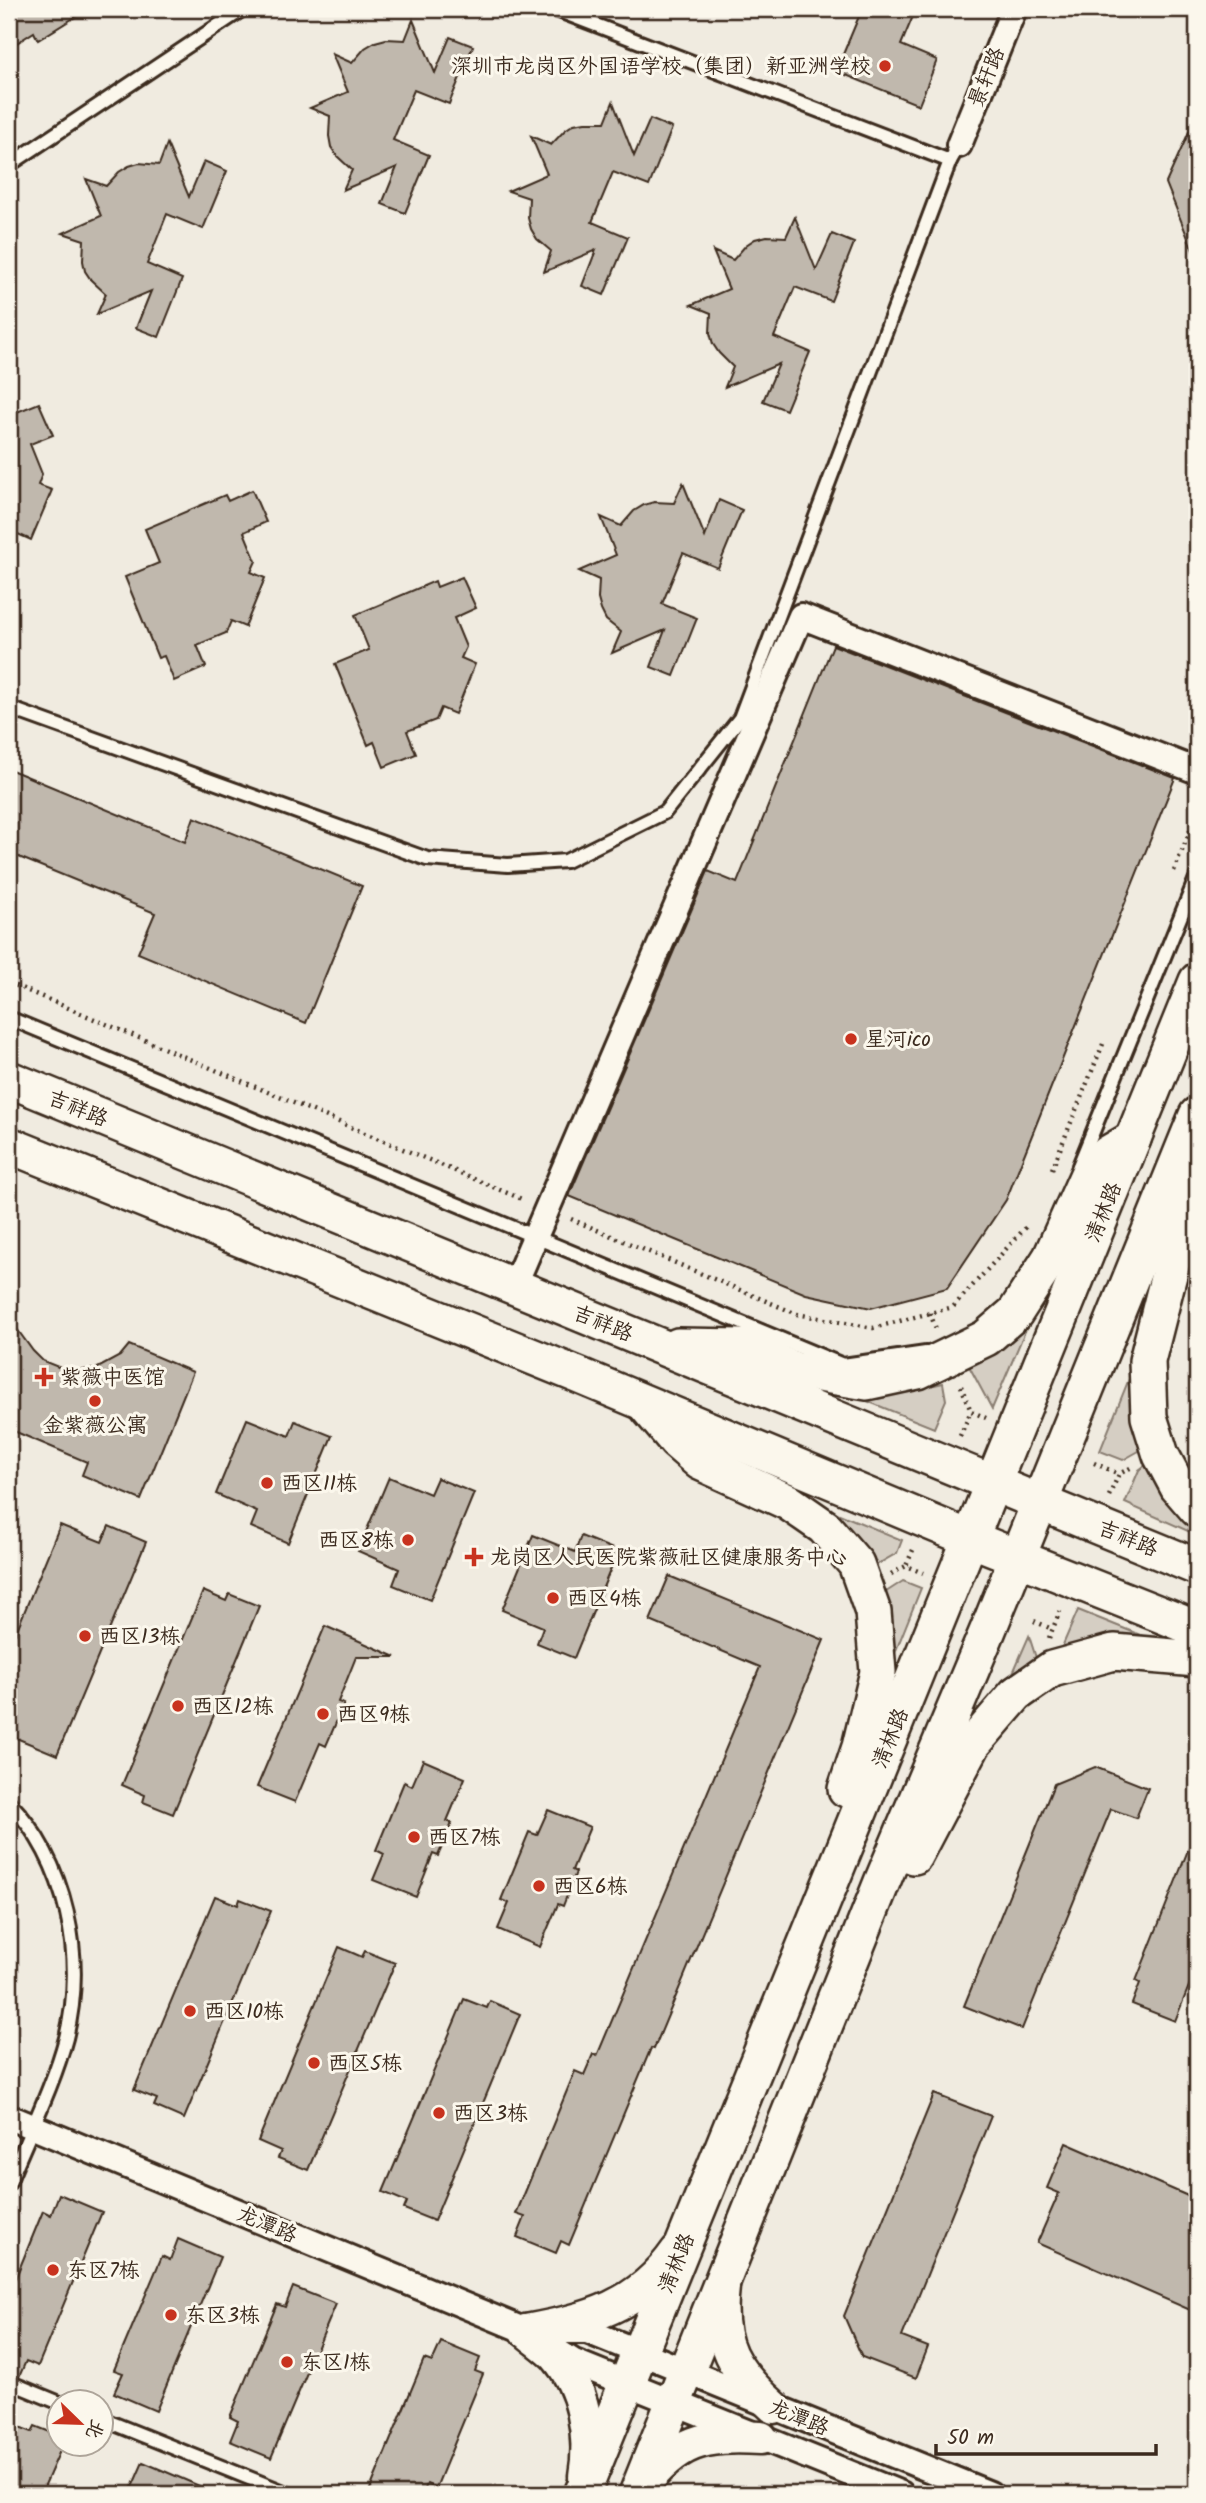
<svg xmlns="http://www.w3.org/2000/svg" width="1206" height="2503" font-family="Kalam,'LXGW WenKai TC',sans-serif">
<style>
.green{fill:#d5cec3;stroke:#887c70;stroke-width:2}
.building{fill:#c0b8ad;stroke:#3b2a1e;stroke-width:2}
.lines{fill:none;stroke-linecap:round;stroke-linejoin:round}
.service-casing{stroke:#3b2a1e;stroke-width:18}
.minor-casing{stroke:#3b2a1e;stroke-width:30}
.tertiary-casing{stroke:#3b2a1e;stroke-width:37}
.secondary-casing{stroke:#3b2a1e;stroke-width:40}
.path{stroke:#3b2a1e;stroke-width:4.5;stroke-dasharray:2 5;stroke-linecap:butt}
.service{stroke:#fbf7ec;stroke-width:12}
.minor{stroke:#fbf7ec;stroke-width:24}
.tertiary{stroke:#fbf7ec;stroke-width:32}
.secondary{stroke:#fbf7ec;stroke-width:35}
.poi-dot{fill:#c8321e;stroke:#fbf7ec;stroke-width:2.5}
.labels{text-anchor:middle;stroke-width:6;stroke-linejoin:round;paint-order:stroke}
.poi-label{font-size:21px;fill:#3b2a1e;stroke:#fbf7ec;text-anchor:start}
.street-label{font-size:21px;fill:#3b2a1e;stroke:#fbf7ec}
</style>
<rect width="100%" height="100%" fill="#f0ebe0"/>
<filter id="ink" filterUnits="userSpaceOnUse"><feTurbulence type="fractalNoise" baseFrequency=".0143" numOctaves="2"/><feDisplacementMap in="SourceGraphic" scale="14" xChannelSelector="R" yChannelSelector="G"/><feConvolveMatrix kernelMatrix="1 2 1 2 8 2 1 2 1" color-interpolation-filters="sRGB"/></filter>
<g filter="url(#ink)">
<g class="green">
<polygon points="1034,1310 992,1409 969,1366 997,1348"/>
<polygon points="1143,1344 1146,1447 1123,1460 1100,1451"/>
<polygon points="943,1383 946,1400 934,1428 837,1389 917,1389"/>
<polygon points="1150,1462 1197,1522 1197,1535 1125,1503 1139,1470"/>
<path d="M820 1506 902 1540 897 1553 871 1568C858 1538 847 1524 820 1506Z"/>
<path d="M903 1581 921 1588 891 1663C894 1637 894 1618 883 1594Z"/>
<polygon points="1078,1610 1165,1645 1059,1654"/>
<polygon points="1029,1636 1038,1664 996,1712"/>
</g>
<g class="building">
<polygon points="9,9 88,9 38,40 34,32 9,48"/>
<polygon points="862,9 916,9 901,45 937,60 919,105 836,71"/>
<polygon points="413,20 435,73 450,37 473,46 449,104 414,90 393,140 429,155 405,213 382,204 397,167 343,190 352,170 337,156 331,147 329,136 330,116 310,108 348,92 332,54 352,63 365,48 375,42 386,39 405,40"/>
<polygon points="613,102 634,156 650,119 672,128 649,186 613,172 592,222 628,237 604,295 582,286 596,250 544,272 551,251 537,239 531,229 528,218 529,198 508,191 547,174 531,136 551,145 565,130 574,124 585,122 605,122"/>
<polygon points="1197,114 1197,258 1196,258 1166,183"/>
<polygon points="167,144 189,197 204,161 227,171 203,229 167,214 147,264 182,279 159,337 136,328 151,291 97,314 106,294 91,280 85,271 83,261 84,240 63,233 101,216 86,179 106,186 119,172 129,166 139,163 159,165"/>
<polygon points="795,217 816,270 832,234 854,243 831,301 795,287 774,337 810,352 786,410 763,401 779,364 725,387 733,367 719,353 713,344 710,333 711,313 691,305 729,289 713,251 733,260 746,245 755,239 767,236 786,237"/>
<polygon points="9,394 17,412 39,403 53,435 30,444 42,474 38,485 52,490 31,540 9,530"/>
<polygon points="683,483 705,537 719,500 742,510 718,568 683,553 662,604 697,618 674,676 651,667 665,630 612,653 621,632 606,620 601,610 598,599 599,580 579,571 616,555 601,517 621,526 634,511 644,505 654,502 674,503"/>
<polygon points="252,490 266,522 244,532 256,561 251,572 265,578 245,627 231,621 226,633 197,645 206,667 174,681 164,656 158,658 125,577 159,563 145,529 225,495 228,501"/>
<polygon points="462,577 476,608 454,618 466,647 461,658 475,664 455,714 441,708 436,720 407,731 416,754 384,767 374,742 368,745 335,664 369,650 355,615 435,581 437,587"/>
<polygon points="833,645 1175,778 1006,1200 947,1288 871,1308 806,1294 569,1196 708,871 737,883"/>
<polygon points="9,769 185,842 194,817 362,886 306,1023 138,953 155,913 9,853"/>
<polygon points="9,1318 33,1351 43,1361 68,1371 96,1369 120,1356 129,1345 193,1372 141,1500 82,1475 87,1462 9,1429"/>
<polygon points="247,1419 289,1436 295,1421 332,1436 288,1543 251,1527 257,1512 216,1494"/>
<polygon points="389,1477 430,1494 437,1478 474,1493 430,1600 393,1585 399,1569 358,1551"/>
<polygon points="60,1525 102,1542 109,1526 146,1542 57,1755 9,1735 9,1649"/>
<polygon points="533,1535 575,1552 581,1536 618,1551 574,1658 537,1643 543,1627 502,1610"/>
<polygon points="669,1576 824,1640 654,2049 651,2048 569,2245 561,2241 556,2253 517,2237 525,2217 516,2214 575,2071 584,2075 593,2054 597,2056 760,1667 650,1621"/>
<polygon points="203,1591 226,1601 229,1594 259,1606 173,1814 143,1802 145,1795 122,1785"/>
<polygon points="325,1626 396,1657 356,1657 338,1702 344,1704 326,1746 320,1743 295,1802 257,1787"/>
<polygon points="423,1760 465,1778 447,1821 452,1823 438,1856 433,1854 416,1897 373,1880 384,1854 376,1850 404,1782 412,1786"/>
<polygon points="1095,1767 1148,1788 1136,1818 1111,1809 1022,2029 964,2006 1054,1784"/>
<polygon points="548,1810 590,1827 572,1870 576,1872 563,1906 558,1904 540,1947 498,1929 509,1903 501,1900 529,1832 537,1835"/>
<polygon points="1196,1830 1197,1966 1175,2021 1132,2004 1140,1983 1136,1981"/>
<polygon points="215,1896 238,1905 240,1899 271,1911 184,2119 154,2106 157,2099 134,2090"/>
<polygon points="339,1947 362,1957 365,1951 395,1963 308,2170 278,2158 281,2151 258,2141"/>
<polygon points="464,1999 487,2008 490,2001 520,2014 434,2221 404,2209 407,2202 383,2192"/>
<polygon points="934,2094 991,2116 902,2337 928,2347 916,2378 862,2357 844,2316"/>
<polygon points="1066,2143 1197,2200 1197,2313 1037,2243 1059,2193 1047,2188"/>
<polygon points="59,2194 102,2212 38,2366 26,2361 19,2377 9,2373 9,2294 43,2211 51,2215"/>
<polygon points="178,2239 220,2257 156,2411 114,2393 123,2373 114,2370 162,2256 170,2260"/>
<polygon points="293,2287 336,2304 271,2458 230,2441 238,2421 230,2417 277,2304 285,2307"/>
<polygon points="441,2342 480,2358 475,2371 483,2374 436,2488 427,2484 423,2494 368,2494 424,2359 432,2362"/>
<polygon points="9,2423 32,2432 35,2426 60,2436 60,2444 63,2444 41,2494 9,2494"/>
<polygon points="143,2462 218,2494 129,2494"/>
</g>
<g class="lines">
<defs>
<g id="service">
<polyline points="554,9 950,161"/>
<polyline points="9,165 243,9"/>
<polyline points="9,708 427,859 508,865 566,861 665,812 740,718 950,161 959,145"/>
<polyline points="9,1018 843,1365 926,1353"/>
<polyline points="1079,1166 1197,876"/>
<path d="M9 1802C67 1862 86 1957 66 2038 53 2087 28 2135 9 2183"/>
<polyline points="9,2382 60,2403"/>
<polyline points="102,2419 289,2494"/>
</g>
<g id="minor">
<polyline points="959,145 1014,9"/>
<polyline points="514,1286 801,616 1197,771"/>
<polyline points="9,2117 526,2331 574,2362 901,2494"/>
<polyline points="558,2331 587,2331 990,2494"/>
</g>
<g id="tertiary">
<path d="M723 2287C716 2344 733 2370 774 2407"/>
<path d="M526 2331C590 2319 638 2307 677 2251"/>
<path d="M526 2331C535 2339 547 2347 556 2356 584 2388 592 2436 585 2476"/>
<path d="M641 2488C679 2440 702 2435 761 2438"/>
</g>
<g id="secondary">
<polyline points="9,1079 1197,1567"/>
<polyline points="9,1145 578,1375 971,1539 1197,1629"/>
<polyline points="1179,1177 1181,1205 1178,1239 1147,1361 1149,1417 1161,1455 1178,1487 1197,1509"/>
<polyline points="678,1346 744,1347 794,1370 867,1382 918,1371 986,1338 1015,1313 1051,1257 1089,1172 1109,1153 1133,1139"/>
<polyline points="648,1408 677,1442 700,1462 788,1502 824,1527 856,1564 873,1612 878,1672 860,1747 846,1789"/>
<polyline points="914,1856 973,1744 1016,1694 1052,1669 1114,1652 1197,1659"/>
<polyline points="582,2494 1197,981"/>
<polyline points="637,2494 882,1882 988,1630 1197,1115"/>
</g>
</defs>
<use href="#service" class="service-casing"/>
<use href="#minor" class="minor-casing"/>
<use href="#tertiary" class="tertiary-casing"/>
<use href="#secondary" class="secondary-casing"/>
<g class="path">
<polyline points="1174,871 1197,813"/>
<polyline points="9,983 524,1200"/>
<polyline points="1052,1169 1103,1044"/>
<polyline points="571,1219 797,1314 873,1328 953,1307 1028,1225"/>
<polyline points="930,1313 936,1329"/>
<polyline points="961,1386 971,1411"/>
<polyline points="1197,1396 1197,1409"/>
<polyline points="960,1436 971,1411 986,1418"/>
<polyline points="1094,1463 1119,1474"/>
<polyline points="1109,1496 1119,1474 1132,1467"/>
<polyline points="913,1550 906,1566 923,1573"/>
<polyline points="891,1574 906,1566"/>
<polyline points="1034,1621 1052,1629"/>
<polyline points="1049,1638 1060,1611"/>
</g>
<use href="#service" class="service"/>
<use href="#minor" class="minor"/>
<use href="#tertiary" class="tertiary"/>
<use href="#secondary" class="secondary"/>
</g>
</g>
<g class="poi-dot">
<circle cx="885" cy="66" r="7"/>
<circle cx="851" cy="1039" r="7"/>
<path d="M40.5 1366.5h7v7h7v7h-7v7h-7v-7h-7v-7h7z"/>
<circle cx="95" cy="1401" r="7"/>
<circle cx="267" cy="1483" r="7"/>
<circle cx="408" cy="1540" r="7"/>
<path d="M470.5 1546.5h7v7h7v7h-7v7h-7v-7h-7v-7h7z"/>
<circle cx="553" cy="1598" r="7"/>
<circle cx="85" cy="1636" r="7"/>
<circle cx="178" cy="1706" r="7"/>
<circle cx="323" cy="1714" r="7"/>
<circle cx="414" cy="1837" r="7"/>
<circle cx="539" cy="1886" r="7"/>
<circle cx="190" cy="2011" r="7"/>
<circle cx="314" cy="2063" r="7"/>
<circle cx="439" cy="2113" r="7"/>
<circle cx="53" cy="2270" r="7"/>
<circle cx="171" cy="2315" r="7"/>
<circle cx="287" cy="2362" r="7"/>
</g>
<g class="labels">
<g class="poi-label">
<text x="871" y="73" text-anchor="end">深圳市龙岗区外国语学校（集团）新亚洲学校</text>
<text x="865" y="1046">星河ico</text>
<text x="60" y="1384">紫薇中医馆</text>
<text x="95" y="1432" text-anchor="middle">金紫薇公寓</text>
<text x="281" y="1490">西区11栋</text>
<text x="394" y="1547" text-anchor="end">西区8栋</text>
<text x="490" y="1564">龙岗区人民医院紫薇社区健康服务中心</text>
<text x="567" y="1605">西区4栋</text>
<text x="99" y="1643">西区13栋</text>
<text x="192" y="1713">西区12栋</text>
<text x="337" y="1721">西区9栋</text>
<text x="428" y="1844">西区7栋</text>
<text x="553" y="1893">西区6栋</text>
<text x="204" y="2018">西区10栋</text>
<text x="328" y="2070">西区5栋</text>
<text x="453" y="2120">西区3栋</text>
<text x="67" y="2277">东区7栋</text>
<text x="185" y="2322">东区3栋</text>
<text x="301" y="2369">东区1栋</text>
</g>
<g class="street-label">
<text transform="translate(986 77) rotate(-68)" y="7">景轩路</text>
<text transform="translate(78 1108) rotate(22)" y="7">吉祥路</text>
<text transform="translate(1103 1212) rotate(-68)" y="7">清林路</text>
<text transform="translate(603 1323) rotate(22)" y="7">吉祥路</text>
<text transform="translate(1128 1538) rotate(22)" y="7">吉祥路</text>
<text transform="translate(890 1738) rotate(-68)" y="7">清林路</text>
<text transform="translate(267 2224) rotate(23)" y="7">龙潭路</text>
<text transform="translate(676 2263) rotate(-68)" y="7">清林路</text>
<text transform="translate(799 2417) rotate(22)" y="7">龙潭路</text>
</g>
</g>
<rect width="1206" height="2503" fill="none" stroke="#fbf7ec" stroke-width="35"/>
<rect x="18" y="18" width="1171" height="2468" fill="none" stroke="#3b2a1e" stroke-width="2.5" filter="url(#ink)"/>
<g transform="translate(80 2423) rotate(113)"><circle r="33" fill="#fbf7ec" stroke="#aea59a" stroke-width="2"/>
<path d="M0-5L12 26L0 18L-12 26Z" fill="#c8321e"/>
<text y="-10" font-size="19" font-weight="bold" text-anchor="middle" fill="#3b2a1e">北</text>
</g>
<path d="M936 2444v10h220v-10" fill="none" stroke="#3b2a1e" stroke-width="3.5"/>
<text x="947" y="2444" font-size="21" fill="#3b2a1e" stroke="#fbf7ec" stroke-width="5" paint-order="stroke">50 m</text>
</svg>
